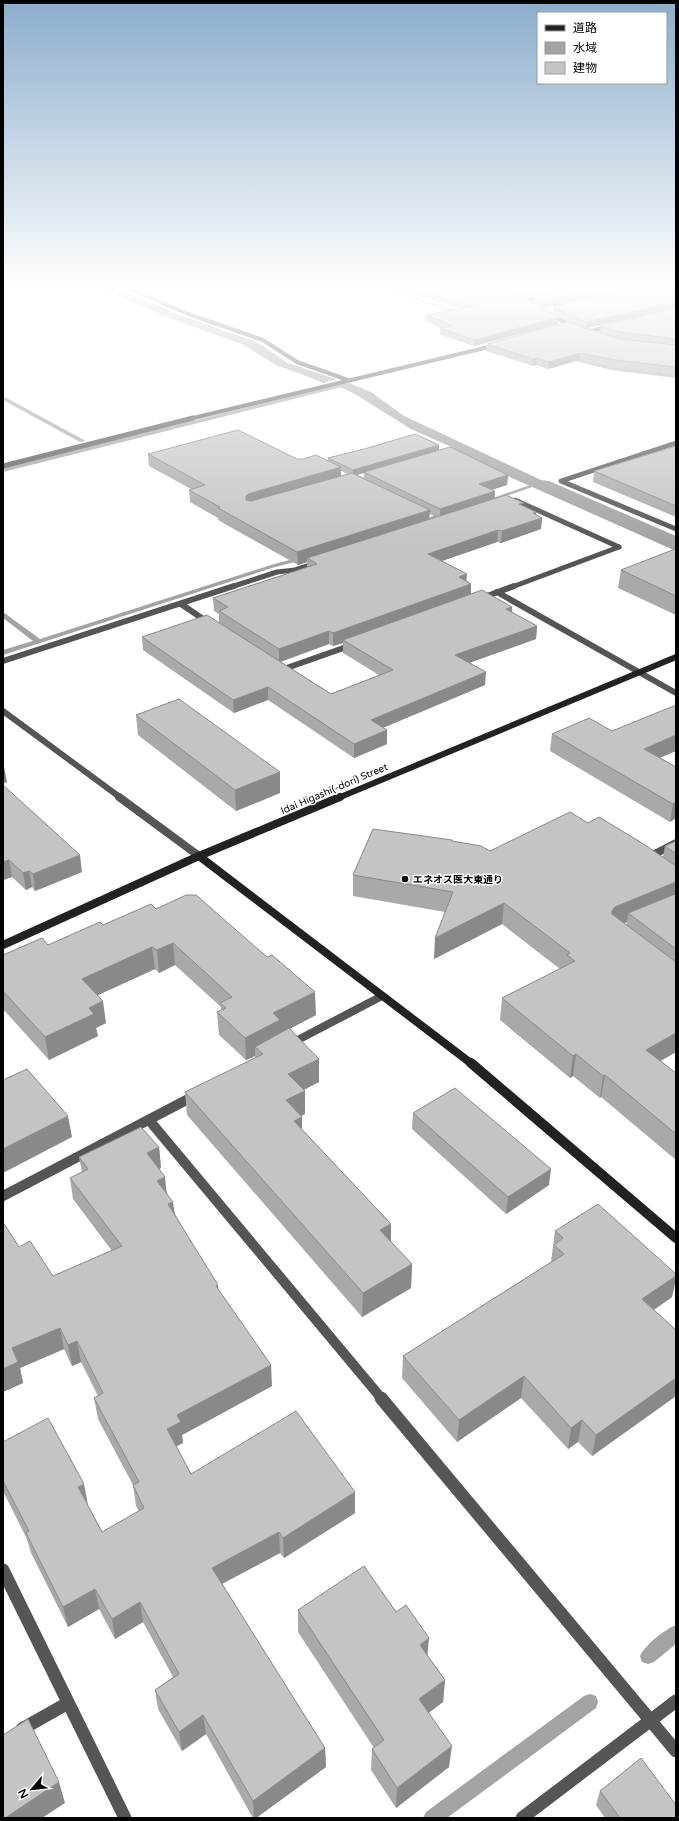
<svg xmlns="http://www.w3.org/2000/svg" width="679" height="1821" font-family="'Varela Round','Noto Sans JP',sans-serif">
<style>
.water{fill:#a3a3a3}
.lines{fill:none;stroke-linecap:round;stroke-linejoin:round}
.stream{fill:#a3a3a3;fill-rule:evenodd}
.street-far5{stroke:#555;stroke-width:4}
.street-far4{stroke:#555;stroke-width:5}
.street-far3{stroke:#555;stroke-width:6}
.street-far2{stroke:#555;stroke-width:8}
.street-far1{stroke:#555;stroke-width:10}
.street{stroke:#555;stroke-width:13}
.secondary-far2{stroke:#222;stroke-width:6}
.secondary-far1{stroke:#222;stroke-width:8}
.secondary{stroke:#222;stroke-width:10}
.wall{fill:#a9a9a9;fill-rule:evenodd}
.shaded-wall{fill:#898989}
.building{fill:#c4c4c4;stroke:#898989}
.poi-dot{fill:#000;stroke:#fff;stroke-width:1.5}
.labels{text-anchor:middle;stroke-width:3;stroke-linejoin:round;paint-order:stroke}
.street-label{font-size:10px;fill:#000;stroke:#fff}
.poi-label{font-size:10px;font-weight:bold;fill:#000;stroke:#fff;text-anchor:start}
</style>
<rect width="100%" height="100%" fill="#fff"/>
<g class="water">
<polygon points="95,286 112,286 182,316 257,342 288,363 336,379 324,383 290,370 276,365 244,345 170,318"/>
<polygon points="349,383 371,392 404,416 417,422 541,480 549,481 676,536 676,551 474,461 447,445 411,429 355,394 336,385"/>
</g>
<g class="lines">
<g class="stream">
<polygon points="379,286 385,286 464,314 460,315"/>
<polygon points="552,323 556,324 522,337 518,336"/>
<polygon points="566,355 611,366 676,374 676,378 611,370 564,358"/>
<polygon points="344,383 346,384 346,386 3,472 3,468"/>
<polygon points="3,396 84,440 85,441 80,442 3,400"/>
<polygon points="536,483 541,484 495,500 490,499"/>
<polygon points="447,511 449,512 449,514 417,525 414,523"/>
<polygon points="304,556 306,557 306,559 275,567 3,655 3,650 33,641 3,618 3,612 40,639 271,565"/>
<path d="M676 1625V1644L654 1662 648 1664 642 1662 640 1656C644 1646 665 1629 676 1625Z"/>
<polygon points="590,1694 596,1696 598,1702 596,1708 447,1818 423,1818 426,1812 584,1696"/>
</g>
<g class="street-far5">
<polyline points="123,286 188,314 263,340 297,362 348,380"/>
<polyline points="525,301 546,296"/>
<polyline points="549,314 574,327"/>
<polyline points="586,332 611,326"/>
<polyline points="189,419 497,345"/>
</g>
<g class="street-far4">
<polyline points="676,443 561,481 676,529"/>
<polyline points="3,466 193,418"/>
<polyline points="515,500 619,547"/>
<polyline points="231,587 277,572 295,570 317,563"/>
<polyline points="512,587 619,547"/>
</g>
<g class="street-far3">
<polyline points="497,592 676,693"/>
<polyline points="482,598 514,586"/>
<polyline points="181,604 209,623"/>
<polyline points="3,661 234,586"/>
<polyline points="281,670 352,645"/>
<polyline points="3,711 121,798"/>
</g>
<g class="street-far2">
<polyline points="119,797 199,856"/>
<polyline points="647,858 676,843"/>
<polyline points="290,1044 382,996"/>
</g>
<g class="street-far1">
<polyline points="149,1120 382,1399"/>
<polyline points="3,1196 194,1096"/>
</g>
<g class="street">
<polyline points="381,1398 676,1751"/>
<polyline points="3,1570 125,1818"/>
<polyline points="22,1729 68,1703"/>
<polyline points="522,1818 676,1701"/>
</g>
<polyline class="secondary-far2" points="338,798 676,657"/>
<g class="secondary-far1">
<polyline points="199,856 472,1064"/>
<polyline points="3,945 199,856 340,797"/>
</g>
<polyline class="secondary" points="471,1063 676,1238"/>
</g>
<g class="wall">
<polygon points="386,286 488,286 559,317 558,324 474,346 440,335 440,328 441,328 425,321 426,315 460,308"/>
<polygon points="489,286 581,286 525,297"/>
<polygon points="586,286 648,286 543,308 535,303 535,296"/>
<polygon points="553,306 676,308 587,328 600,332 601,326 676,308 676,374 616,367 580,360 548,369 536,365 533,366 486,351 487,344 579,326 568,322 553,313"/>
<polygon points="676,442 676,517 593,482 594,471 675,446"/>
<path d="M439 450 508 475 507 485 491 490 495 491V498L523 506 536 515 542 518 541 529 501 543 497 542 442 561 467 581 471 584V594L512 607V612L537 626 536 639 469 663 485 685 383 728 387 744 354 758 268 700 234 713 143 650 142 637 219 622V614L214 611 213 598 307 567V562L298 565 218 520V518L190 502 189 490 191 489 149 466 148 454 297 459 328 461V458ZM341 471 348 474 341 476ZM364 473V478L357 475ZM429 514 432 515 436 517 429 519ZM343 643V653L379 675 331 694 281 662 329 644 333 646Z"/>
<polygon points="676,550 676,615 618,588 621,570"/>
<polygon points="136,715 280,793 236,811 138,735"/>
<polygon points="552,734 661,758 676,767 676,818 670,822 550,751"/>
<polygon points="3,785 82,872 35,891 32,887 26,890 12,877 3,880"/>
<path d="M588 823 663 857 665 846 676 841V1052L661 1061 676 1073V1160L601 1097 600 1098 573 1076 570 1078 500 1020 502 998 560 969 502 924 434 959 445 912 353 896V875L452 841 490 851ZM627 922 626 925 624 923Z"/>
<polygon points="156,909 316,1015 289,1029 319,1082 304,1090 305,1091 305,1114 301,1116 302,1129 391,1224 391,1242 412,1264 411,1288 362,1317 187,1115 185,1092 256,1058 255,1056 246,1060 219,1035 217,1012 221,1010 221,1007 175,965 159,973 155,969 98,995 106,1023 96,1028 98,1036 49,1060 3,1009 3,955 48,945 103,925"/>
<polygon points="413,1113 549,1185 506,1214 412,1129"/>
<polygon points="159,1147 161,1168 159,1169 167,1193 175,1214 219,1291 272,1386 182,1435 183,1443 176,1446 191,1474 355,1513 284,1558 280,1553 222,1584 325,1748 326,1767 256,1818 253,1818 206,1734 182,1751 158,1709 155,1690 173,1677 143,1622 115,1639 99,1609 68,1627 31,1553 27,1539 3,1491 3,1442 88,1505 102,1532 139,1511 136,1506 133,1485 98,1419 94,1398 98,1396 81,1362 72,1366 64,1349 20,1368 23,1383 3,1392 19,1247 53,1276 112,1251 73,1199 70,1178 82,1172 79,1157"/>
<polygon points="555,1231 672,1297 654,1310 676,1330 676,1396 592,1456 578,1442 568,1449 521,1398 457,1442 402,1378 403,1356 551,1262"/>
<polygon points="298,1610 396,1612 445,1680 443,1702 428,1713 449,1767 396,1808 371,1770 372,1749 374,1748 298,1632"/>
<polygon points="600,1791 676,1818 605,1818 596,1805"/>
</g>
<g class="shaded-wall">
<polygon points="551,286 581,286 525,297 526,291"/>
<polygon points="618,286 648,286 543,308 544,301"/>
<polygon points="676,302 676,308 587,328 587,322"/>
<polygon points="559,317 558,324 474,346 474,340"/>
<polygon points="580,353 580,360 548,369 549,362"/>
<polygon points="537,358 536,365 533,366 533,359"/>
<polygon points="439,445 439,451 364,472 364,473 353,476 353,470"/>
<polygon points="341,467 341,479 246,509 246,496 248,494"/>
<polygon points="508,475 507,485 478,494 479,484"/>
<polygon points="495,491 494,501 440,519 440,509"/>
<polygon points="430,510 429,523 307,558 307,562 298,565 297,552"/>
<polygon points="536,512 536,520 542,518 541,529 501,543 502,531 533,513"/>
<polygon points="498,530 497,542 427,566 428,554"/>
<polygon points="467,574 466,585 471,584 471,596 343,640 343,643 333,646 333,633 459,577"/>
<polygon points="512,607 511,619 506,609"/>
<polygon points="537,626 536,639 455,668 455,655"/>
<polygon points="329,631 329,644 279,662 279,649"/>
<polygon points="486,672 485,685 370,733 371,720"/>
<polygon points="268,687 268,700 234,713 233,700"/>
<polygon points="387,730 387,744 354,758 354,744"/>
<polygon points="676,735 676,751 641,766 644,749"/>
<polygon points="4,766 7,782 3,784 3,767"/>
<polygon points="280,772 280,793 236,811 235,790"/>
<polygon points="676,802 676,818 670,822 673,804"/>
<polygon points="80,855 82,872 35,891 33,874"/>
<polygon points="9,860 12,877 3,880 3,862"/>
<polygon points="29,871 32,887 26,890 23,873"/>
<polygon points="676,882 676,890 674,902 628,913 627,922 612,928 612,911 615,907"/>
<polygon points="504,903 502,924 434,959 435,938"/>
<polygon points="173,943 175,965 159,973 157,950"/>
<polygon points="152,947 155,969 85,1001 82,979"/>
<polygon points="315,992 316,1015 255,1047 255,1056 246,1060 245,1038 273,1013"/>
<polygon points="103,1001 106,1023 96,1028 98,1036 49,1060 45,1037 89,1008"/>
<polygon points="676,1033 676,1052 642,1071 646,1050"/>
<polygon points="576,1054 573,1076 570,1078 573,1056"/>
<polygon points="319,1059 319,1082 289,1097 288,1074"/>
<polygon points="605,1075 601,1097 600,1098 603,1076"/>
<polygon points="305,1091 305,1114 287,1123 286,1100"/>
<polygon points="68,1116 72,1137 3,1173 3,1149"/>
<polygon points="302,1117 302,1140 294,1121"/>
<polygon points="159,1147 161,1168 149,1174 147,1153"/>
<polygon points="551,1169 549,1185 506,1214 508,1197"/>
<polygon points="165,1177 167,1198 157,1181"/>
<polygon points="173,1202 176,1223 168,1204"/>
<polygon points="391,1224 391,1247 380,1230"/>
<polygon points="412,1264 411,1288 362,1317 363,1293"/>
<polygon points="676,1276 676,1280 672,1297 637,1321 642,1299"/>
<polygon points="218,1285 220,1306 216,1286"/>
<polygon points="60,1328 64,1349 20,1368 23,1383 3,1392 3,1369 12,1348"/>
<polygon points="77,1341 81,1362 72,1366 68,1345"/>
<polygon points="271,1365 272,1386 182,1435 183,1443 169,1450 167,1429 177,1415"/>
<polygon points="524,1376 521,1398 457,1442 459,1420"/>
<polygon points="676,1378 676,1396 592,1456 596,1435"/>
<polygon points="582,1420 578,1442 568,1449 571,1428"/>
<polygon points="84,1484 88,1505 78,1487"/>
<polygon points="355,1492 355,1513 284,1558 283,1538"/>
<polygon points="279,1532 280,1553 214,1588 212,1568"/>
<polygon points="95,1589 99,1609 68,1627 63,1607"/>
<polygon points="140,1602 143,1622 115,1639 112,1619"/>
<polygon points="429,1638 427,1660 420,1645"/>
<polygon points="445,1680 443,1702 418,1721 419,1699"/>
<polygon points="203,1715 206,1734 182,1751 179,1732"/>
<polygon points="452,1746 449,1767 396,1808 397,1788"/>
<polygon points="325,1748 326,1767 256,1818 254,1818 253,1801"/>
<polygon points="59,1782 65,1803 42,1818 5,1818"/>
</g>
<g class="building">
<polygon points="408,286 488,286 524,298 559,317 474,340 440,328 452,326 426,315 474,306"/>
<polygon points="509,286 551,286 526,291"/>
<polygon points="586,286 618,286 544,301 535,296"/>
<polygon points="651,286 676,286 676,302 587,322 569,315 553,306"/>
<polygon points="676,308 676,339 621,332 601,326"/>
<polygon points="567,322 619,339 676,345 676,367 616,360 580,353 549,362 537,358 533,359 487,344"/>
<polygon points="238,430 297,459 303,459 316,455 341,467 248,494 246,496 246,500 251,501 352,473 430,510 297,552 218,508 220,507 189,490 205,485 148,454"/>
<polygon points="415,434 439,445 353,470 328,458 364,449"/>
<polygon points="676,446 676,506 594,471"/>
<polygon points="450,447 508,475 479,484 495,491 440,509 364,472"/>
<polygon points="506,495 524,503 519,504 536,512 533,513 542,518 502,531 498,530 428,554 467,574 459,577 471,584 333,633 329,631 279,649 219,611 228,607 213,598 317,564 307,558"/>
<polygon points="675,549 676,550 676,596 621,570"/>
<polygon points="482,590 512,607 506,609 537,626 455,655 486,672 371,720 387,730 354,744 268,687 233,700 142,637 207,615 331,694 393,670 343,640"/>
<polygon points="179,699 280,772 235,790 136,715"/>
<polygon points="676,705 676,735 644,749 676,767 676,802 673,804 552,734 589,718 612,731"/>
<polygon points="3,785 80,855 33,874 29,871 23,873 9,860 3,862"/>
<polygon points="570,812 588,823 599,817 642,843 676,866 676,882 615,907 612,911 612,914 676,962 676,1033 646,1050 676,1073 676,1134 605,1075 603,1076 576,1054 573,1056 502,998 575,961 567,955 570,953 504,903 435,938 453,892 353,875 373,829 452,840 452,841 481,846 490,851"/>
<polygon points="676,841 676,854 665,846"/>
<polygon points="675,894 676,895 676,949 628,913"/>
<polygon points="186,895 196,895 267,957 272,955 315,992 273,1013 280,1020 245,1038 217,1012 226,1008 220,1003 232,997 173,943 157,950 152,947 82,979 103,1001 89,1008 94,1014 45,1037 3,991 3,955 42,938 48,945 100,922 103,925 151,904 156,909"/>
<polygon points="289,1028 319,1059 288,1074 305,1091 286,1100 302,1117 294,1121 391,1224 380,1230 412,1264 363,1293 185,1092 263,1054 255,1047"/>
<polygon points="27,1069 68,1116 3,1149 3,1080"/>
<polygon points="455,1088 551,1169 508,1197 413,1113"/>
<polygon points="141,1127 159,1147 147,1153 165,1177 157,1181 173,1202 168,1204 218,1285 216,1286 271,1365 177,1415 181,1422 167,1429 191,1474 296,1411 355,1492 283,1538 279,1532 212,1568 325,1748 253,1801 203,1715 179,1732 155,1690 179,1674 140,1602 112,1619 95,1589 63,1607 26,1533 29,1531 3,1481 3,1442 48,1418 84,1484 78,1487 102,1532 144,1508 133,1485 139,1482 94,1398 103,1393 77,1341 68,1345 60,1328 12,1348 18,1362 3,1369 3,1222 19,1247 30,1241 53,1276 122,1246 70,1178 88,1169 79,1157"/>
<polygon points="598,1204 676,1274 676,1276 642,1299 676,1330 676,1378 596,1435 582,1420 571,1428 524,1376 459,1420 403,1356 564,1254 554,1245 563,1238 555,1231"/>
<polygon points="364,1566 396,1612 406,1605 429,1638 420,1645 445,1680 419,1699 452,1746 397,1788 372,1749 384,1740 298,1610"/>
<polygon points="28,1719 59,1782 5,1818 3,1818 3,1735"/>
<polygon points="641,1758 676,1805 676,1818 620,1818 600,1791"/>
</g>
<linearGradient id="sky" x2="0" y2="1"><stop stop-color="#8cadcc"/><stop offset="0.53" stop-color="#fff"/><stop offset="1" stop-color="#fff" stop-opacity="0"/></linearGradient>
<rect width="679" height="541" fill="url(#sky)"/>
<circle class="poi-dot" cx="405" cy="879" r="4"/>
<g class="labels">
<g class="street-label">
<text transform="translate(334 788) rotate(-23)" y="4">Idai Higashi(-dori) Street</text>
</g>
<g class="poi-label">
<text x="413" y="883">エネオス医大東通り</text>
</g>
</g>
<rect width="679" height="1821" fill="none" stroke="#000000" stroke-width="8"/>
<rect x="537" y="12" width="130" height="72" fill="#ffffff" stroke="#999999"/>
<rect x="545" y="25" width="20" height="6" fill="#222222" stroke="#999999"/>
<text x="573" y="32" font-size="12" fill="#000000">道路</text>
<rect x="545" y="42" width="20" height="12" fill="#a3a3a3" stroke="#999999"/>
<text x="573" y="52" font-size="12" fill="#000000">水域</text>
<rect x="545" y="62" width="20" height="12" fill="#c4c4c4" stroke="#999999"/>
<text x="573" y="72" font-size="12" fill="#000000">建物</text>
<g transform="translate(32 1789) rotate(242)" stroke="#ffffff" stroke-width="3" paint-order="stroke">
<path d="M0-3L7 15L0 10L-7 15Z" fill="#000000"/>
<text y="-6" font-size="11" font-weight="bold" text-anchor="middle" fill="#000000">N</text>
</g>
</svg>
